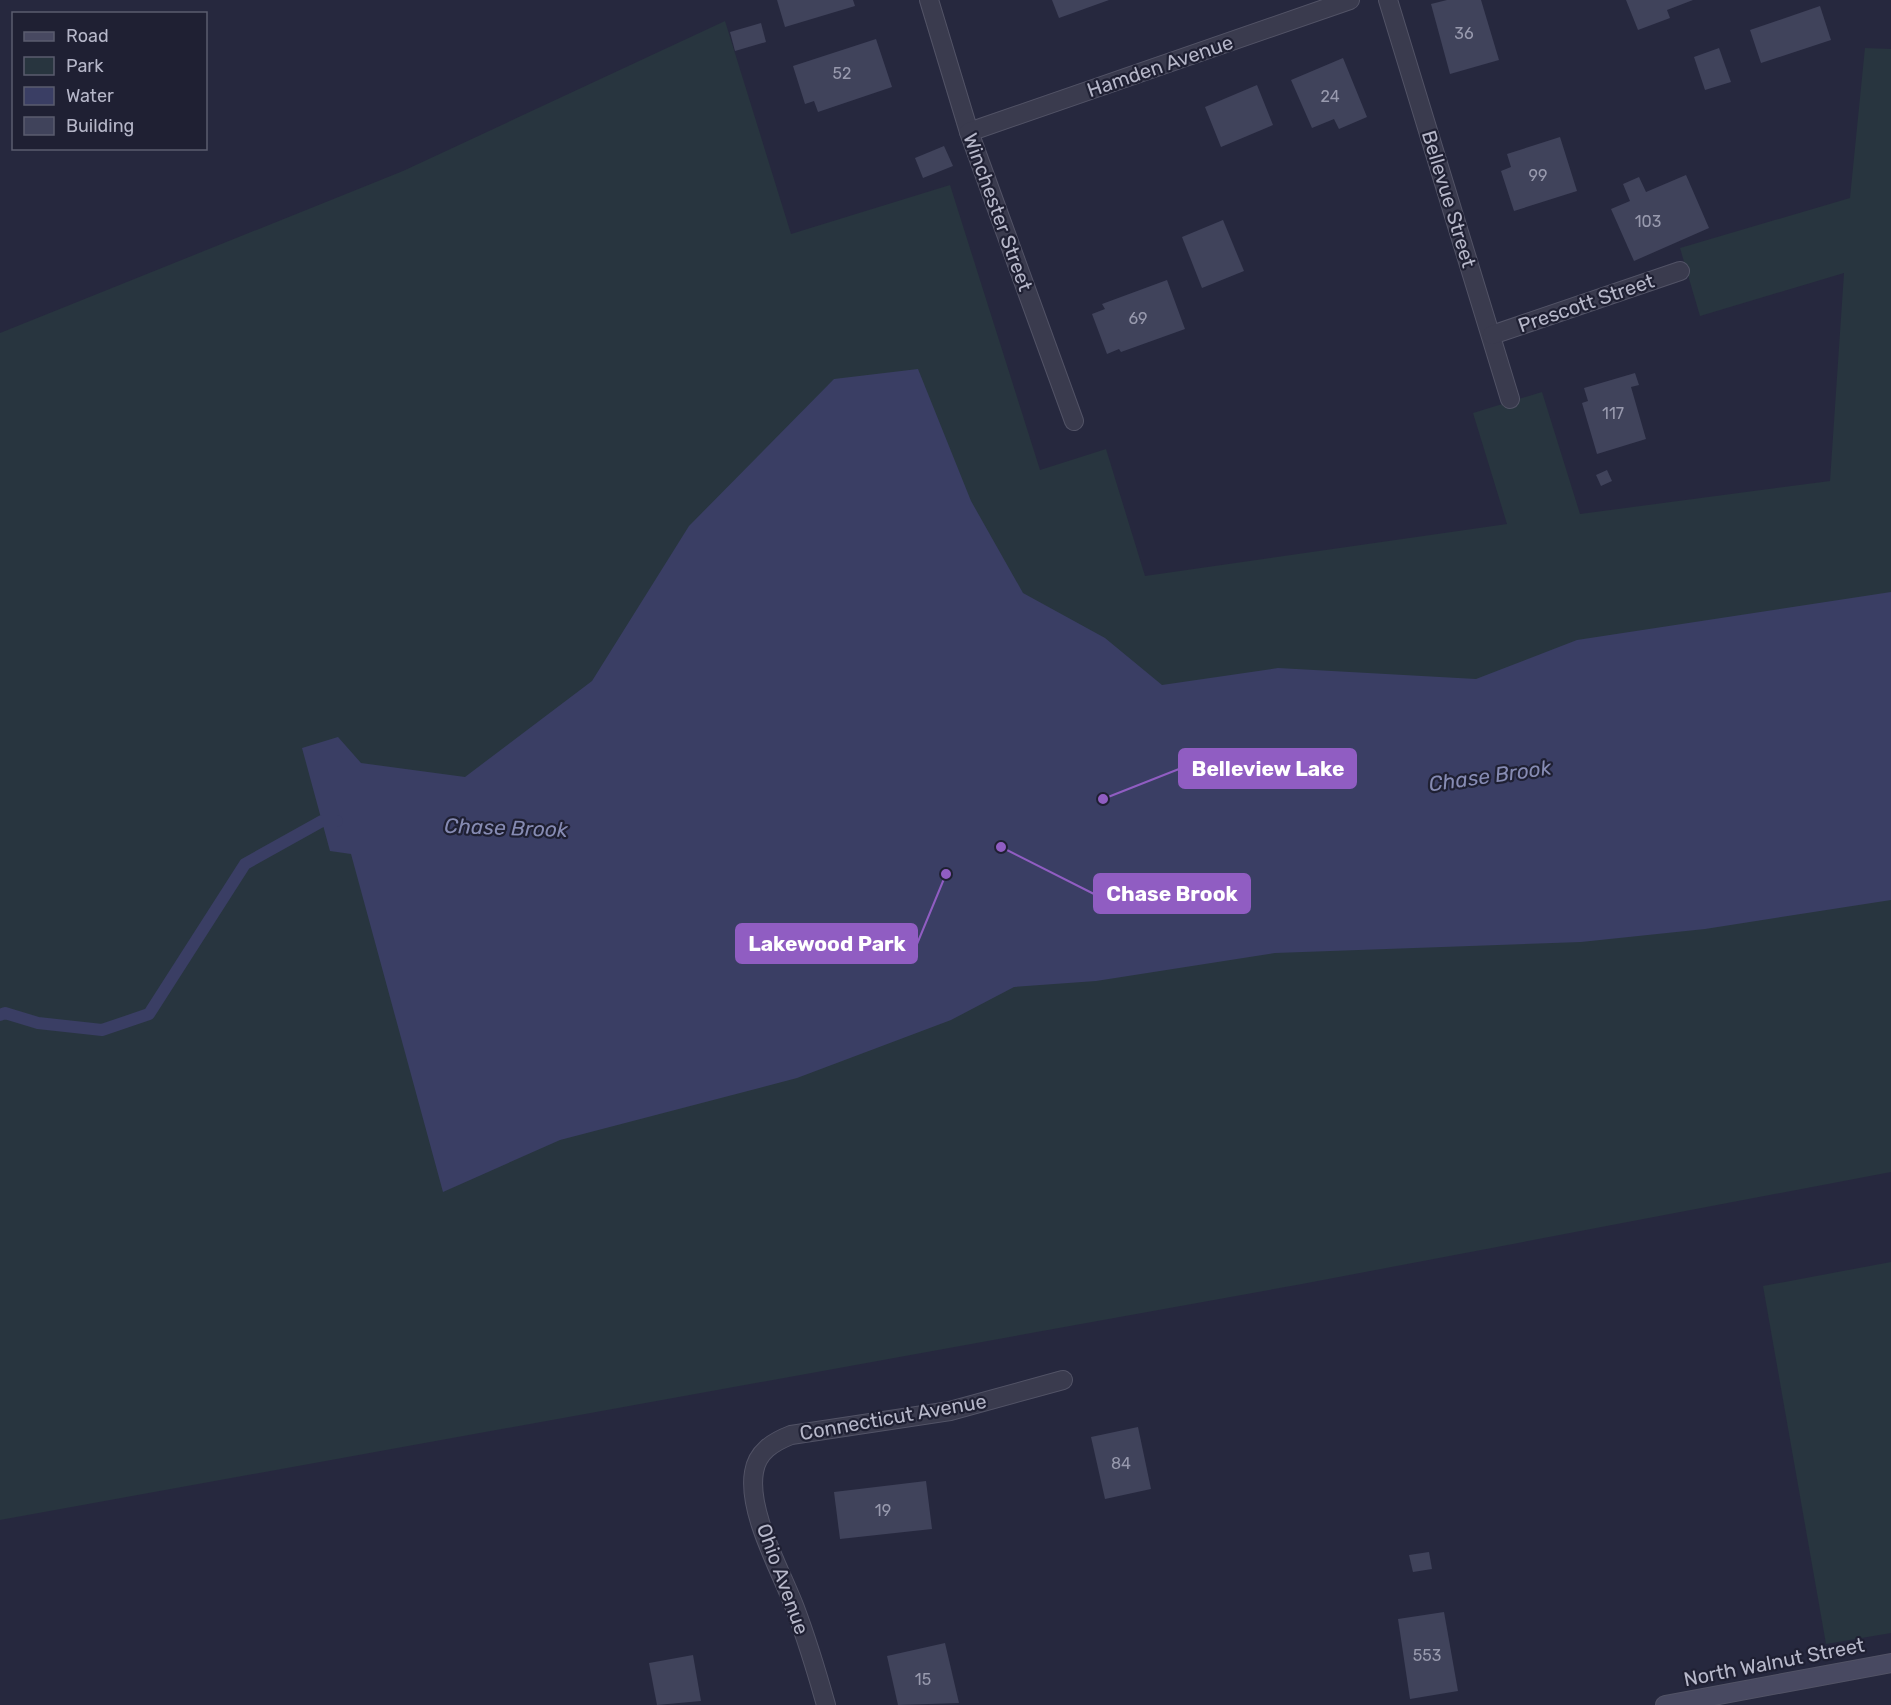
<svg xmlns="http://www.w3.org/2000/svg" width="1891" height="1705" font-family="Rubik,sans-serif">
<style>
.green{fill:#28353f}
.water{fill:#3a3e64}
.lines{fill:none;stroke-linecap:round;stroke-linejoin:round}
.stream{stroke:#3a3e64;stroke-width:12}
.building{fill:#40435b}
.street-casing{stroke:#525366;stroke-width:20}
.secondary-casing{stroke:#525366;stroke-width:20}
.street{stroke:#3a3b4e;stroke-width:18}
.secondary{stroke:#484961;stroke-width:18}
.labels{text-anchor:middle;stroke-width:4.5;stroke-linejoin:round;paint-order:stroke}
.number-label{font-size:16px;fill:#989aae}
.street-label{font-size:20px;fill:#b6b7c9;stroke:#1f2033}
.water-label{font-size:21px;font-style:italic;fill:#868bb3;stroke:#1f2033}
.leader{fill:none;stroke:#905dc2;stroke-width:2}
.callout-dot{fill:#905dc2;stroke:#1f2033;stroke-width:2}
.callout{fill:#905dc2;stroke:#905dc2;stroke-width:2}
.callout-label{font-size:21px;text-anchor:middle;font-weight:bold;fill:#fff}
</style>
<rect width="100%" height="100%" fill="#26283e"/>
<g class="green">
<polygon points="725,21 791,234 950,185 1040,470 1106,449 1145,576 1507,524 1473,413 1542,392 1580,514 1830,481 1844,273 1700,316 1680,248 1850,198 1865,48 1891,49 1891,1172 1302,1284 0,1520 0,333 403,171"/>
<polygon points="1891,1262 1891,1633 1826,1644 1763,1286"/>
</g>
<polygon class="water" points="918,369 971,501 1023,593 1105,638 1162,685 1278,668 1476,679 1577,640 1891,592 1891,900 1705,929 1581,942 1275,953 1096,981 1014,987 951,1020 797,1078 560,1140 443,1192 351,854 330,851 302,748 338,737 361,763 465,777 592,681 689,526 834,379"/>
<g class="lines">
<polyline class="stream" points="0,1015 5,1013 38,1023 102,1030 149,1014 245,864 322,821 337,821"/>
</g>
<g class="building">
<polygon points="777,0 853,0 855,6 785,27"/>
<polygon points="1052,0 1109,0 1059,18"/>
<polygon points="1447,0 1481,0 1499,60 1450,74 1431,4"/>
<polygon points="1626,0 1693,0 1667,10 1670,18 1638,30"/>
<polygon points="1820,6 1831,40 1761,63 1750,30"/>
<polygon points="761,23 766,42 735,51 730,32"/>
<polygon points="876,39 892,87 818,112 814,101 805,104 793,66"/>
<polygon points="1719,48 1731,82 1705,90 1694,57"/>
<polygon points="1343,58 1367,117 1339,129 1334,119 1312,128 1291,80"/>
<polygon points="1257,85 1273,125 1221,147 1205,107"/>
<polygon points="1560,137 1577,191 1514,211 1501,171 1511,167 1507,154"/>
<polygon points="944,146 953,166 923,178 915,158"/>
<polygon points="1686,175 1709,228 1634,261 1611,209 1630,201 1623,184 1639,177 1646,192"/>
<polygon points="1223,220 1244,271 1202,288 1182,237"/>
<polygon points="1167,280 1185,329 1121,352 1119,349 1107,354 1092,314 1105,309 1102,304"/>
<polygon points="1635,373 1639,385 1631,387 1646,439 1597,454 1582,403 1588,401 1584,388"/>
<polygon points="1607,470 1612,481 1601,486 1596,475"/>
<polygon points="1138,1427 1151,1489 1105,1499 1091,1437"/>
<polygon points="926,1481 932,1529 840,1539 834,1492"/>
<polygon points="1429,1552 1432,1569 1413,1572 1409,1555"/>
<polygon points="1444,1612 1458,1691 1410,1699 1398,1619"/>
<polygon points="945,1643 959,1703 898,1705 887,1656"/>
<polygon points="693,1655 701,1701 657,1705 649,1663"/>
</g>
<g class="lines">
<defs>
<g id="street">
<polyline points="929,0 969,132 1074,421"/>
<polyline points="1388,0 1510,399"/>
<polyline points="969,132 1350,0"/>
<polyline points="1492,335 1680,271"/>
<path d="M826 1705C817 1673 807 1640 795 1608 781 1571 747 1512 754 1472 757 1452 773 1442 791 1435L950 1411 1063 1380"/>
</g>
<polyline id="secondary" points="1665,1705 1891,1663"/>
</defs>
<use href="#street" class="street-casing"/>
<use href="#secondary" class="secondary-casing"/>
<use href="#street" class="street"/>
<use href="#secondary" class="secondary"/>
</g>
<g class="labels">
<g class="number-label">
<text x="1464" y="39">36</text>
<text x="842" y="79">52</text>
<text x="1330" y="102">24</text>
<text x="1538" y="181">99</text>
<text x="1648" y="227">103</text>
<text x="1138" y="324">69</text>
<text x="1613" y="419">117</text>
<text x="1121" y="1469">84</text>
<text x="883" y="1516">19</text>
<text x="1427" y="1661">553</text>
<text x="923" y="1685">15</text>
</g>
<g class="street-label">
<text transform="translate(1160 66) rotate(-19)" y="7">Hamden Avenue</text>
<text transform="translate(1449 199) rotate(73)" y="7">Bellevue Street</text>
<text transform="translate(998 212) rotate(70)" y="7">Winchester Street</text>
<text transform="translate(1586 303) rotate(-19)" y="7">Prescott Street</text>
<text transform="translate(893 1417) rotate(-10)" y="7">Connecticut Avenue</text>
<text transform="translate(783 1579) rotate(70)" y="7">Ohio Avenue</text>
<text transform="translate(1774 1662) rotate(-11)" y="7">North Walnut Street</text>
</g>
<g class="water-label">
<text transform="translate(1490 776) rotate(-8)" y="7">Chase Brook</text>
<text transform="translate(506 828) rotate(2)" y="7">Chase Brook</text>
</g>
</g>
<path class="leader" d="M1103 799L1179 769M1001 847L1094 894M946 874L917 944"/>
<g class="callout-dot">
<circle cx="1103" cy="799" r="6"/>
<circle cx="1001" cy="847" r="6"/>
<circle cx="946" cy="874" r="6"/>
</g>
<g class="callout">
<rect x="1179" y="749" width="177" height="39" rx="6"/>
<rect x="1094" y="874" width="156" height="39" rx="6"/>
<rect x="736" y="924" width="181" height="39" rx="6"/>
</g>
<g class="callout-label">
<text x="1268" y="776">Belleview Lake</text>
<text x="1172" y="901">Chase Brook</text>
<text x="827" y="951">Lakewood Park</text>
</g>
<rect x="12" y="12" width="195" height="138" fill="#1f2033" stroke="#5b5c6f" stroke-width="1.5"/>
<rect x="24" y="32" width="30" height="9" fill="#484961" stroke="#5b5c6f" stroke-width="1.5"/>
<text x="66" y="42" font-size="18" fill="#b6b7c9">Road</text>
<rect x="24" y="57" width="30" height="18" fill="#28353f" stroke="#5b5c6f" stroke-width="1.5"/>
<text x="66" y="72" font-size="18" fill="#b6b7c9">Park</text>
<rect x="24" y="87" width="30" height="18" fill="#3a3e64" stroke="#5b5c6f" stroke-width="1.5"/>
<text x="66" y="102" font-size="18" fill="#b6b7c9">Water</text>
<rect x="24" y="117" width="30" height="18" fill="#40435b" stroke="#5b5c6f" stroke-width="1.5"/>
<text x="66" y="132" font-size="18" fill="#b6b7c9">Building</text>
</svg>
